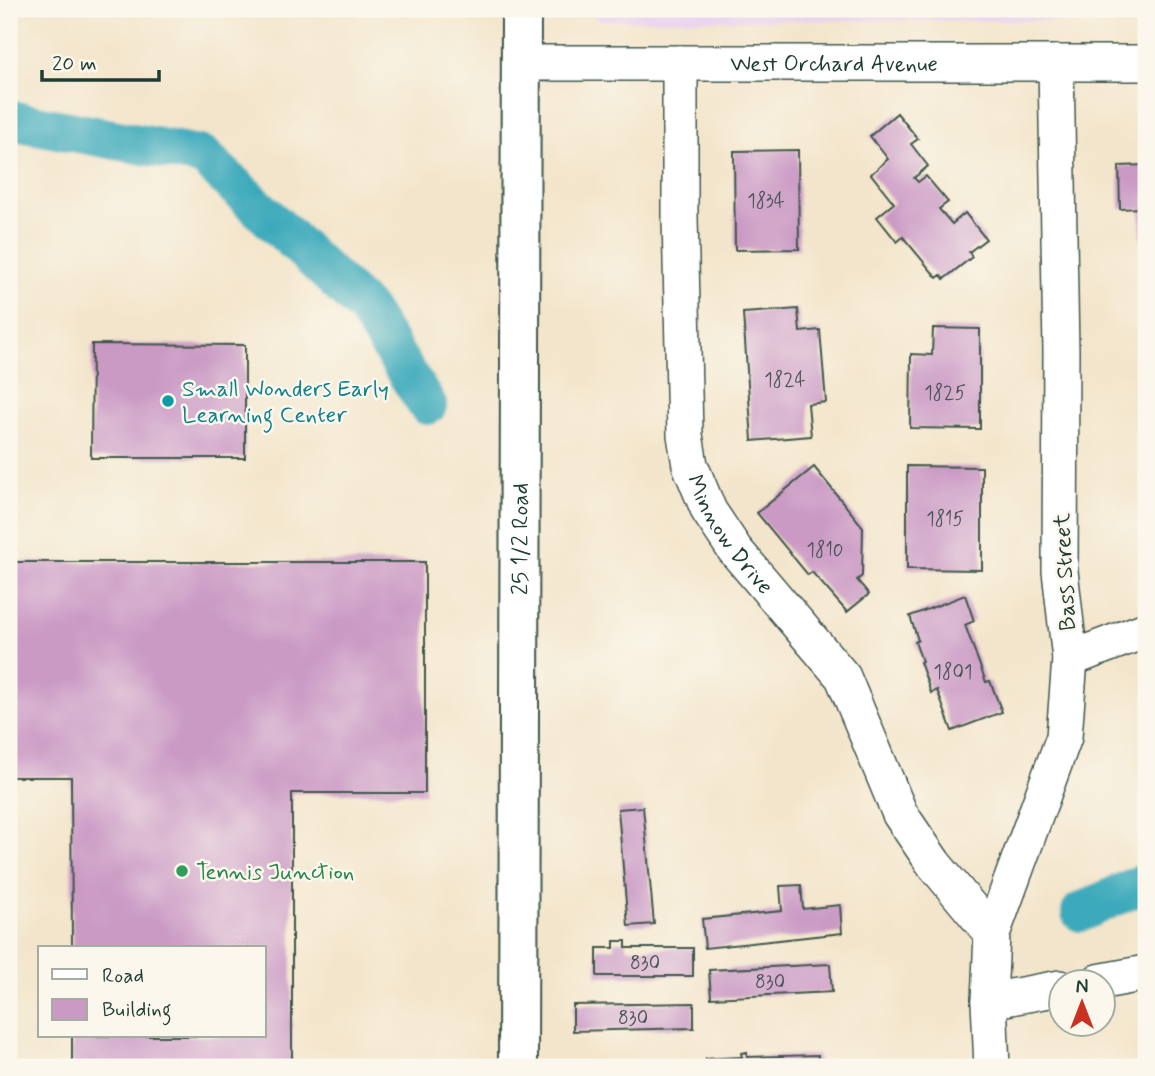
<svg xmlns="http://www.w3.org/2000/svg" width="1155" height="1076" font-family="Mynerve,sans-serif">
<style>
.built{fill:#e8d2ee}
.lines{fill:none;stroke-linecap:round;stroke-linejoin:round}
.canal{stroke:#3caabb;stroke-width:40}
.building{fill:#ca9ac5}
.minor-casing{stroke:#3f564b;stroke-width:38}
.tertiary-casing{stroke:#3f564b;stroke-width:42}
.minor{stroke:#fff;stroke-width:35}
.tertiary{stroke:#fff;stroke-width:38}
.culture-dot{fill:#0f9aa8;stroke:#fbf7ec;stroke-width:2.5}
.leisure-dot{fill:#2e9e5b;stroke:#fbf7ec;stroke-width:2.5}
.labels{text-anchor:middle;stroke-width:5;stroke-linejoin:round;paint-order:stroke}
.number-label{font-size:19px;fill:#4a5458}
.street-label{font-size:23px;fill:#1f3d34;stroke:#fbf7ec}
.culture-label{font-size:23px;fill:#0d838f;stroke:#fbf7ec;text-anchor:start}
.leisure-label{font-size:23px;fill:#27864d;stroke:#fbf7ec;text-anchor:start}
</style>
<rect width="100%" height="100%" fill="#fbf7ec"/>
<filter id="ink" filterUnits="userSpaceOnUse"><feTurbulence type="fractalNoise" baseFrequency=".0143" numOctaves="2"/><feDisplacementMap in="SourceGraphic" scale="14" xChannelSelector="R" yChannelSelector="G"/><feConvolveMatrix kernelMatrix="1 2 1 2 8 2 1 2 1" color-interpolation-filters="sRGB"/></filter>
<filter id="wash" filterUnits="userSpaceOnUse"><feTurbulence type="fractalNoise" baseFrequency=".00686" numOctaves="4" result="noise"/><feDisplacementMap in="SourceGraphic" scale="28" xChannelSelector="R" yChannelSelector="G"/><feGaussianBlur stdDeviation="1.57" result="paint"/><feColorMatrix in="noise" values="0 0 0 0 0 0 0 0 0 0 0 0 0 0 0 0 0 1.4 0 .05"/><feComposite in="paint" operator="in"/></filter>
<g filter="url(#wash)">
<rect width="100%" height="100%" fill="#f3e5cb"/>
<polygon class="built" points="586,9 1146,9 1146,21 599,20"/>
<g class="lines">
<g class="canal">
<polyline points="9,120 203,156 366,309 427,405"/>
<polyline points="1081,912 1146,882"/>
</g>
</g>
<g id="blocks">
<g class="building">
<polygon points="897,113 918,139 911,144 928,166 914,178 918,182 926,176 948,202 939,209 952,224 965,213 986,239 969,252 972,257 944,279 941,275 937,278 903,237 897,242 877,217 894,203 871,174 888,159 870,136"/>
<polygon points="798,150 799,249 735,250 734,151"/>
<polygon points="1146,165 1146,239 1141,239 1140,208 1120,209 1119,166"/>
<polygon points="798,309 800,332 820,330 826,402 808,404 811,436 752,441 743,313"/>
<polygon points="933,328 980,329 980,429 910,428 911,354 932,355"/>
<polygon points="92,344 245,345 245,458 91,458"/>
<polygon points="907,466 982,467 982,570 907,569"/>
<polygon points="814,467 863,527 862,576 857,580 869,594 847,612 812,572 808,575 757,513"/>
<polygon points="9,562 425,562 425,793 292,793 292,1067 72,1067 72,1036 264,1036 264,948 72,948 71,777 9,777"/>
<polygon points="965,595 974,621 965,625 986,682 990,681 1002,712 952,731 937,690 931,693 920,662 922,661 915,642 918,640 910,616"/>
<polygon points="643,807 654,924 628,926 618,809"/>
<polygon points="801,885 803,909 840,905 842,933 705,948 702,919 782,911 780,886"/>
<polygon points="614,941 626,941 626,948 693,948 693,976 597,976 597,948 614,948"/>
<polygon points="830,964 832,992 711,998 709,970"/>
<polygon points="694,1003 694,1028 573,1031 573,1005"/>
<polygon points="747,1052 747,1057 818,1055 818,1067 707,1067 706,1059 742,1057 741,1053"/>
</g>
</g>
</g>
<g filter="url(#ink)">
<use href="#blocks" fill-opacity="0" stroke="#3f564b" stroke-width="2"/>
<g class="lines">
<defs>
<g id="minor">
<path id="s1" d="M522 63H1146"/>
<path id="s2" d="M680 63V217L685 435 690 465 709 511 735 550 843 677 900 814 934 864 992 934"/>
<polyline points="1070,659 1146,630"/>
<polyline points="1098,982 1146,973"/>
<polyline points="989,1001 1060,988"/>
<polyline points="992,1067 989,1001 992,934 1064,737 1070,659 1060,571 1061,352 1056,63"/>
</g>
<g id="tertiary">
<path id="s3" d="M518 1067 521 9"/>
</g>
</defs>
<use href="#minor" class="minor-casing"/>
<use href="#tertiary" class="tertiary-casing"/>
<use href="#minor" class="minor"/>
<use href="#tertiary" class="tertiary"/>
</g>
</g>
<circle class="culture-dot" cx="168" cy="401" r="7"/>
<circle class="leisure-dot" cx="182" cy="871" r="7"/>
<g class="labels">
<g class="number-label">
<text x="766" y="207">1834</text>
<text x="785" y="386">1824</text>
<text x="945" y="399">1825</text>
<text x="945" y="525">1815</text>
<text x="825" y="556">1810</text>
<text x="953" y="678">1801</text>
<text x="645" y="969">830</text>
<text x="770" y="988">830</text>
<text x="633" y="1024">830</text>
</g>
<g class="street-label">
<text dy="8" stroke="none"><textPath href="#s1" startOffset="312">West Orchard Avenue</textPath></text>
<text dy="8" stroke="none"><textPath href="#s2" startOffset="483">Minnow Drive</textPath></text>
<text dy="8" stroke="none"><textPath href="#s3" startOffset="528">25 1/2 Road</textPath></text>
<text transform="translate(1064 572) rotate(-93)" y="8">Bass Street</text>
</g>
<g class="culture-label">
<text x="182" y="396">Small Wonders Early<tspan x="182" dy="26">Learning Center</tspan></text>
</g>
<g class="leisure-label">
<text x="196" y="879">Tennis Junction</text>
</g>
</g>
<rect width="1155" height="1076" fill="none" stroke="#fbf7ec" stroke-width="35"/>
<rect x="38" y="946" width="228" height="91" fill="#fbf7ec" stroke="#a3ada2" stroke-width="2"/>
<rect x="52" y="969" width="35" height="10" fill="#ffffff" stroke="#a3ada2" stroke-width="2"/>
<text x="102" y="982" font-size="21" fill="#1f3d34">Road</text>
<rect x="52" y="999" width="35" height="21" fill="#ca9ac5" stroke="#a3ada2" stroke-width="2"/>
<text x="102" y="1016" font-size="21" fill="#1f3d34">Building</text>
<g transform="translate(1082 1003)"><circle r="33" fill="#fbf7ec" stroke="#a3ada2" stroke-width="2"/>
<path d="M0-5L12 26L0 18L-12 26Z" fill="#c8321e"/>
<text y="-10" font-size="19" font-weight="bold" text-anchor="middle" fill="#1f3d34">N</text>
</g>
<path d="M42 70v10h117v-10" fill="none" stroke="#1f3d34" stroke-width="3.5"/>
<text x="52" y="70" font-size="21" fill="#1f3d34" stroke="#fbf7ec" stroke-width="5" paint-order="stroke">20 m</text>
</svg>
